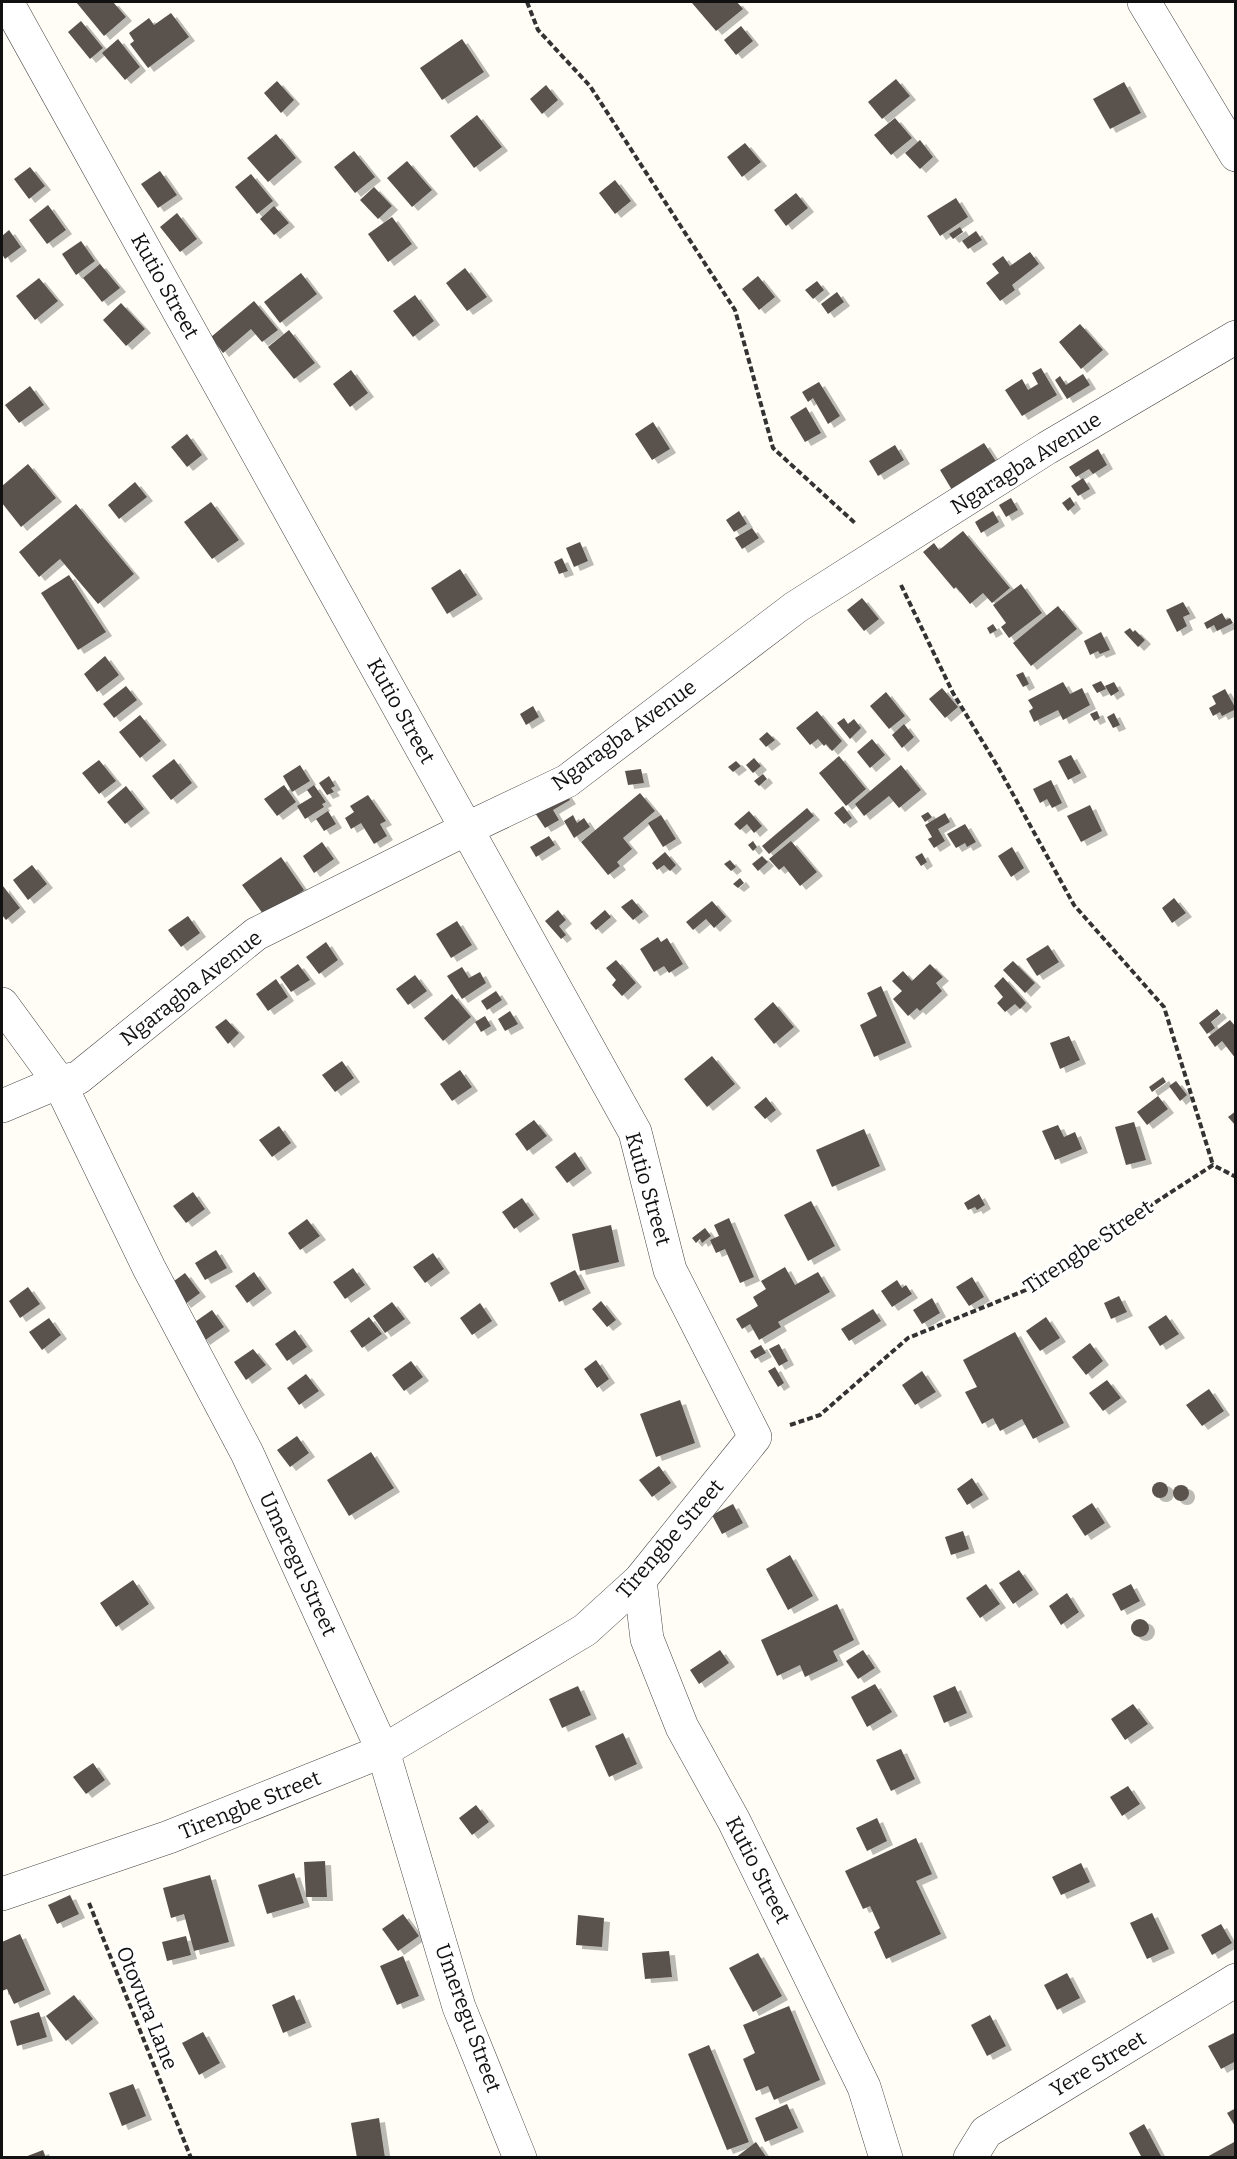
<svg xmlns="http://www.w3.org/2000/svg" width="1237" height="2159" font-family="Bitter,serif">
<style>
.building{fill:#5a524d;filter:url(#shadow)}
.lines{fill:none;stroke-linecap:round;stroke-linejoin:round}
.minor-casing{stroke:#444;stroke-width:34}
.path{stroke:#333;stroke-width:4;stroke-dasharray:6 3;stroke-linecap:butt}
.minor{stroke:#fff;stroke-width:33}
.labels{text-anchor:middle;stroke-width:6;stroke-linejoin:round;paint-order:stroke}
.street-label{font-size:21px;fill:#111;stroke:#fff}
</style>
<defs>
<filter id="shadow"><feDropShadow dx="6" dy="4" stdDeviation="0" flood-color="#0004"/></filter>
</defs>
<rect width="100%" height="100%" fill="#fffdf5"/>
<g class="building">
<polygon points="76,2 113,2 126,17 104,36"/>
<polygon points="694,2 737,2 743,9 716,31 692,3"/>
<polygon points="171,13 189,37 148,68 130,44 134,41 129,33 149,18 154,25"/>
<polygon points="81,21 103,48 90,59 68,32"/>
<polygon points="741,26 753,41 736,55 724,40"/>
<polygon points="118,39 140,67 125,80 102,53"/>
<polygon points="462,39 484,72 442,100 420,68"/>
<polygon points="896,79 910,96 882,119 868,102"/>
<polygon points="277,81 294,100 281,113 264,93"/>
<polygon points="1124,82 1141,113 1110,129 1093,99"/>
<polygon points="546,85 558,100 542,114 530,99"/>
<polygon points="477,115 502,147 474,168 450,136"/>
<polygon points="895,118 912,138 891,155 874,135"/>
<polygon points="276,134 296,158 268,182 247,158"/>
<polygon points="920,140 933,157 920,169 905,153"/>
<polygon points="745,143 761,162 742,177 727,157"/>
<polygon points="354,151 375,177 355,193 334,167"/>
<polygon points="407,161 432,190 412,207 387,178"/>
<polygon points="30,167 45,186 29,199 14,179"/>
<polygon points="160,171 177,195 158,208 141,184"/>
<polygon points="251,174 273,201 257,214 235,187"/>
<polygon points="615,180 631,201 615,214 599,193"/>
<polygon points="374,187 392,206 378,219 360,200"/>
<polygon points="796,193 808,208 786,226 774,210"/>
<polygon points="956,198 968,217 940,236 927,216"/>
<polygon points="48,205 66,230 47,244 29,220"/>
<polygon points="274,206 289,223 274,235 260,219"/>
<polygon points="177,213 197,239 180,252 160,227"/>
<polygon points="392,217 412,244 388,262 368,234"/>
<polygon points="960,227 963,232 953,239 949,234"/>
<polygon points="9,230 21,247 5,259 2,254 2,236"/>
<polygon points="976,231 982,240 968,249 962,241"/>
<polygon points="81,241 95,261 76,275 62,254"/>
<polygon points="1030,252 1039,264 1012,285 1015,290 1000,301 986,283 999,273 992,264 1003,256 1010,266"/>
<polygon points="100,264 120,288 102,302 83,278"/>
<polygon points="465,268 487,297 467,311 446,283"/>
<polygon points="301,273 317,294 280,323 264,302"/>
<polygon points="758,276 775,297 759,310 742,289"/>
<polygon points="39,278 58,301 35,320 16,296"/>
<polygon points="817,281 824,290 813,299 805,290"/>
<polygon points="837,292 844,302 828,314 821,304"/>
<polygon points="415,295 434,321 413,337 393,311"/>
<polygon points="254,301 278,330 262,342 251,329 223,353 211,337"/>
<polygon points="121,303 145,329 126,346 103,320"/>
<polygon points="1080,324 1103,350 1081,369 1059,342"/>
<polygon points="289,330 315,363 294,379 268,347"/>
<polygon points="1041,368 1057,395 1022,416 1005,390 1022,379 1028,390 1038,384 1032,373"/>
<polygon points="351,370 368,393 350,407 333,384"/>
<polygon points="1083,374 1090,385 1067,399 1055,380 1060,376 1066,385"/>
<polygon points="819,382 840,416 828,424 813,398 808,402 802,392"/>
<polygon points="30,386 44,405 19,423 5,405"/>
<polygon points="806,407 821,433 805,442 790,417"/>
<polygon points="653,422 670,449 652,460 635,434"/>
<polygon points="187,434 202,455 187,467 171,447"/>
<polygon points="984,443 997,463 952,490 940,470"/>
<polygon points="895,445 904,460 878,476 869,461"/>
<polygon points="1098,449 1107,465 1093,474 1089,469 1076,477 1069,467"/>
<polygon points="28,464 56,498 21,527 2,503 2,486"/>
<polygon points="1083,478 1090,489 1078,496 1071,486"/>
<polygon points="135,482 147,497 119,519 108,505"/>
<polygon points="1070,497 1075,505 1068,511 1062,503"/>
<polygon points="1011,498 1018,510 1006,517 999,505"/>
<polygon points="211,502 239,540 212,559 184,522"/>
<polygon points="76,504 134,574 98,604 60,559 39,577 19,552"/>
<polygon points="739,511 747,524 734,532 726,520"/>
<polygon points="993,511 999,522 981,533 975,522"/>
<polygon points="752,528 759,538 742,549 735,538"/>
<polygon points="963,531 1010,588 992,603 983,593 970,604 956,587 954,589 923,552 934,543 939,550"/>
<polygon points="580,542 588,561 574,567 566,548"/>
<polygon points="562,558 568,571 559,574 554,562"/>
<polygon points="460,569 477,595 447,614 431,588"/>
<polygon points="69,575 106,632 78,650 41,593"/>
<polygon points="1021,584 1042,613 1009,638 1001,627 1006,623 993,605"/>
<polygon points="862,598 879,619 864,631 847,610"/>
<polygon points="1183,602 1190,614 1183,617 1187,626 1177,632 1166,610"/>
<polygon points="1058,606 1077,629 1031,666 1013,643"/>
<polygon points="1222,613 1226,620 1230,618 1233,623 1217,631 1214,625 1207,629 1204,623"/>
<polygon points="993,624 997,630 990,634 987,628"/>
<polygon points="1130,628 1133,632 1135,630 1145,640 1138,647 1124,632"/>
<polygon points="1101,632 1110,650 1100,654 1098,651 1090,655 1084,641"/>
<polygon points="105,656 119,675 97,692 84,674"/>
<polygon points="1023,672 1029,684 1023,687 1016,675"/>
<polygon points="1101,681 1106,689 1097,693 1092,685"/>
<polygon points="1063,682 1070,694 1082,688 1090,705 1063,720 1058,710 1034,722 1029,711 1033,708 1028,700"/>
<polygon points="1114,682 1119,691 1111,696 1105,686"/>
<polygon points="126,686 137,700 114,718 103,704"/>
<polygon points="942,688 958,707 945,718 929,699"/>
<polygon points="1225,689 1236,709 1222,716 1220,712 1213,716 1209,708 1216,704 1212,696"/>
<polygon points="886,692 905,716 889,729 870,706"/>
<polygon points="533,706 539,717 526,725 520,714"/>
<polygon points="817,711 842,741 832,751 826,744 824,746 818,739 810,745 796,728"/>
<polygon points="1097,711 1100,718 1094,721 1090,714"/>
<polygon points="1114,713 1120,725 1113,728 1107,717"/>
<polygon points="140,715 161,741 140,758 119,732"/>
<polygon points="844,718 848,724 854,719 861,728 850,739 837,723"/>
<polygon points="904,724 914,737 902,748 892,735"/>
<polygon points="767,732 775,740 766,747 759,739"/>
<polygon points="872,739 885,755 870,768 857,752"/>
<polygon points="1071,755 1081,773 1068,780 1058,761"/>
<polygon points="839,756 866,789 846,806 819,773"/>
<polygon points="754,758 761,766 753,773 746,765"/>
<polygon points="174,759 192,783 171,800 152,776"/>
<polygon points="99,760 116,781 99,794 82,773"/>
<polygon points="736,761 741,766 733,772 728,767"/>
<polygon points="300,765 310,781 292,792 283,776"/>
<polygon points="901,765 921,790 899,808 889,796 864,816 855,804"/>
<polygon points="641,769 644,783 628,785 625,771"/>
<polygon points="763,774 767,779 759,786 754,781"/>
<polygon points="329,776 335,786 331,788 334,792 327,795 319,783"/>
<polygon points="1051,780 1062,803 1052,808 1047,799 1040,803 1033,789"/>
<polygon points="284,785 296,802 277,816 264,799"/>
<polygon points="314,785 326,802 322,804 324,807 305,819 297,806 312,797 307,790"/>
<polygon points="126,786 144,809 125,824 107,802"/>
<polygon points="562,788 570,800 553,810 559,820 545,828 531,807"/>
<polygon points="640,793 655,811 623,838 632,849 617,862 620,866 608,875 581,842"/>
<polygon points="368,795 386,821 380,824 387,836 374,844 361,823 351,829 345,818 354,812 350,806"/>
<polygon points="1090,805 1102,831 1081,842 1067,816"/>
<polygon points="843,806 852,818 844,824 834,813"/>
<polygon points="807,808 814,816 769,854 762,846"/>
<polygon points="328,811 336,824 324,831 316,819"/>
<polygon points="749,811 762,826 754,833 747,824 740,830 734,824"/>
<polygon points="928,812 932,817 925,822 921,816"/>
<polygon points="945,813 950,822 938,829 945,841 934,848 928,839 932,837 925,825"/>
<polygon points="573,815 577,823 584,818 590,827 574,838 564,821"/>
<polygon points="661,815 676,839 663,847 648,823"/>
<polygon points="965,824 976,842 967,847 965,843 956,848 947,834"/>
<polygon points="549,836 555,845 536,857 530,847"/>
<polygon points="753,841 757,847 753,851 748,845"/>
<polygon points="791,841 817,872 800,886 784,866 779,870 769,859"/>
<polygon points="322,842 334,859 314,873 303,856"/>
<polygon points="1012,847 1024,868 1011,877 998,856"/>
<polygon points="665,852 676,865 670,871 664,865 657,870 652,863"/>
<polygon points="922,853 927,862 921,866 915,857"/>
<polygon points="762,856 768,862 758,871 752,864"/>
<polygon points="281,857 304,890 266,918 242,885"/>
<polygon points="730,860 736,867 731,871 724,864"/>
<polygon points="32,865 47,884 28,900 13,880"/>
<polygon points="740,878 744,883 738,888 733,884"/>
<polygon points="3,886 20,908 6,920 2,915"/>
<polygon points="1174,898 1186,913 1172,923 1162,908"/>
<polygon points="632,899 643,912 633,920 621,907"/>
<polygon points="712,901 726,917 714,928 706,919 693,930 686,922"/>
<polygon points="558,910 566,920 559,926 566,935 561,939 545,921"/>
<polygon points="605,910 611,917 596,930 590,923"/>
<polygon points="188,916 200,933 181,947 168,930"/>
<polygon points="457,921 472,945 451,958 436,934"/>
<polygon points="658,937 661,942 667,938 683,964 669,973 664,966 654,972 640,949"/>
<polygon points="326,942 338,960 319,974 306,957"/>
<polygon points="1048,945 1059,962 1037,976 1026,959"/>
<polygon points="616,960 636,983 622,996 612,985 616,980 606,968"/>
<polygon points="1013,961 1035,983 1025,993 1003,970"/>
<polygon points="298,964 310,980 291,992 280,977"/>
<polygon points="930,964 943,977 936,983 942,991 920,1011 917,1008 908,1016 893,999 902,991 892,981 903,971 912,981"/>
<polygon points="462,967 469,978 480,972 486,983 462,999 447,976"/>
<polygon points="415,975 427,991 408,1005 396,989"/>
<polygon points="1003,977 1026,1003 1020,1009 1015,1004 1005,1012 997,1003 1003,997 994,986"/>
<polygon points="276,979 288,997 268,1011 256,994"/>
<polygon points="881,986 906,1043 874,1057 860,1025 877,1016 867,993"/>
<polygon points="496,991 502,1000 487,1010 481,1001"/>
<polygon points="452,994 471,1017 443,1041 424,1018"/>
<polygon points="773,1002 794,1027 774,1044 754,1019"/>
<polygon points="1217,1009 1221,1014 1211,1022 1215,1028 1207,1034 1199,1023"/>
<polygon points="510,1011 518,1024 505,1031 498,1019"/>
<polygon points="485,1016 491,1026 481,1032 475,1022"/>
<polygon points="226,1019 239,1033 228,1044 215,1027"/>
<polygon points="1230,1020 1236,1027 1236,1059 1222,1041 1215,1047 1208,1037"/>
<polygon points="1069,1036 1080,1060 1060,1069 1050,1043"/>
<polygon points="712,1056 735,1084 707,1107 684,1079"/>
<polygon points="342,1061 354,1078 335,1092 322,1075"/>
<polygon points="460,1070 472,1087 452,1101 440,1084"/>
<polygon points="1163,1077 1166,1082 1152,1092 1149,1087"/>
<polygon points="1176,1081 1187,1095 1180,1101 1169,1086"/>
<polygon points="1158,1096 1168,1109 1147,1125 1137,1112"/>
<polygon points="766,1097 776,1110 765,1119 754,1107"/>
<polygon points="1236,1111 1236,1126 1228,1117"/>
<polygon points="534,1120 547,1136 527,1151 515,1134"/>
<polygon points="1134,1122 1146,1160 1126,1165 1115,1127"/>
<polygon points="1058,1125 1064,1137 1075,1132 1082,1149 1055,1160 1042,1131"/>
<polygon points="279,1126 291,1143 272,1157 259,1140"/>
<polygon points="864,1129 880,1166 832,1187 816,1150"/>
<polygon points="575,1152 586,1169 567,1183 555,1167"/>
<polygon points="193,1192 205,1209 186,1223 173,1206"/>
<polygon points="979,1194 985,1205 977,1210 975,1207 968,1210 964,1203"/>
<polygon points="522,1198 534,1215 514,1229 502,1212"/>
<polygon points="811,1201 835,1246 808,1261 784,1215"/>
<polygon points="729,1218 754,1277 740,1283 725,1249 716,1253 710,1240 719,1236 714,1225"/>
<polygon points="307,1219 320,1236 300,1250 288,1233"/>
<polygon points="611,1225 619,1262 580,1271 572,1234"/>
<polygon points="705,1228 711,1236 702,1243 700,1239 696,1243 692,1238"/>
<polygon points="216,1250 227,1268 205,1280 195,1263"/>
<polygon points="433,1253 444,1269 425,1283 413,1267"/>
<polygon points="785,1267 795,1285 818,1272 830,1292 778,1322 781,1327 759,1340 750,1324 742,1329 736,1319 758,1306 753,1297 766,1289 761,1281"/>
<polygon points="353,1268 365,1285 345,1299 333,1282"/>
<polygon points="575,1270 585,1289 559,1302 550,1283"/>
<polygon points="254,1272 266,1289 247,1303 235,1286"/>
<polygon points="185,1273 200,1293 185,1304 170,1284"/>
<polygon points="972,1277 984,1297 969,1306 956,1287"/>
<polygon points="897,1280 902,1288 906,1285 912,1294 892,1307 881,1291"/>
<polygon points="28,1287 40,1304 20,1318 9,1301"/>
<polygon points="1119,1296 1127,1312 1111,1319 1104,1303"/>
<polygon points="932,1298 940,1313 922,1324 913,1310"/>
<polygon points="601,1301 616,1320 607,1327 592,1309"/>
<polygon points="392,1302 405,1319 385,1333 373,1316"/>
<polygon points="480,1303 492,1321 472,1335 460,1318"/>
<polygon points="873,1309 881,1321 849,1341 841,1329"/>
<polygon points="212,1310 224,1327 204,1341 192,1324"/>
<polygon points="1166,1315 1179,1334 1160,1346 1148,1327"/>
<polygon points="369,1317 382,1334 362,1348 350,1331"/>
<polygon points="1046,1317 1060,1338 1040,1351 1026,1331"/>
<polygon points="49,1318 61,1335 42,1350 29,1332"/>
<polygon points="295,1330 307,1347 287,1361 275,1344"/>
<polygon points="1015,1332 1064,1423 1033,1439 1022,1419 1000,1431 993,1418 982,1424 965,1392 977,1387 963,1360"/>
<polygon points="1090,1343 1103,1361 1086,1375 1072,1357"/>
<polygon points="779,1344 788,1361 779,1366 769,1349"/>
<polygon points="761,1345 766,1353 755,1359 750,1351"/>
<polygon points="253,1349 266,1365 246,1380 234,1362"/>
<polygon points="596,1360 609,1379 597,1388 584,1369"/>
<polygon points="411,1361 423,1377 404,1391 392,1375"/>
<polygon points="775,1367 784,1383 778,1387 768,1371"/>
<polygon points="922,1371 936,1392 915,1405 902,1385"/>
<polygon points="306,1374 319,1391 299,1405 287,1388"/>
<polygon points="1107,1380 1121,1398 1103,1411 1089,1393"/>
<polygon points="1209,1389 1224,1411 1202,1426 1186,1405"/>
<polygon points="680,1400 695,1443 656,1457 640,1414"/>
<polygon points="297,1436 309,1453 290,1467 277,1450"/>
<polygon points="371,1452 394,1488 349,1516 327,1480"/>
<polygon points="659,1466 671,1483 652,1497 639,1480"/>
<polygon points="972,1478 983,1495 967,1505 957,1489"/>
<circle cx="1160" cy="1490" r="8"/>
<circle cx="1181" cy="1493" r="8"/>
<polygon points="1092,1503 1105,1523 1085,1536 1072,1516"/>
<polygon points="733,1504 743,1523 722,1534 712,1515"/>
<polygon points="963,1531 969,1549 951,1555 945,1537"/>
<polygon points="790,1555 813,1596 788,1610 766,1569"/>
<polygon points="1019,1570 1033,1590 1013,1604 999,1583"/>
<polygon points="133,1580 149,1604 116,1627 100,1603"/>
<polygon points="986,1584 1000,1604 980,1618 966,1598"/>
<polygon points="1131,1584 1140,1601 1121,1611 1112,1594"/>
<polygon points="1067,1593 1079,1612 1061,1625 1049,1606"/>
<polygon points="837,1604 854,1640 833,1651 838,1661 805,1677 800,1665 777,1676 761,1640"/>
<circle cx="1140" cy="1628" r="9"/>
<polygon points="720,1650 729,1663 699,1684 690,1670"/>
<polygon points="863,1650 875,1668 858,1679 846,1661"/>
<polygon points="875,1684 892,1712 867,1727 851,1697"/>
<polygon points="578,1686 591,1715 562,1728 549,1699"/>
<polygon points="955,1686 967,1713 944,1723 933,1696"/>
<polygon points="1133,1704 1148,1724 1125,1740 1111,1719"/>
<polygon points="623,1733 637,1764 609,1777 595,1746"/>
<polygon points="901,1749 915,1779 891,1791 876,1760"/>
<polygon points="93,1763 105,1780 86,1794 73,1777"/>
<polygon points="1128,1786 1140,1804 1122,1816 1110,1797"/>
<polygon points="476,1805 489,1822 472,1835 459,1818"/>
<polygon points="877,1818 887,1841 867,1851 856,1828"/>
<polygon points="916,1838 932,1874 916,1881 941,1934 886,1959 874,1932 880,1928 870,1906 863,1909 845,1871"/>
<polygon points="325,1861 327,1897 306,1897 304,1862"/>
<polygon points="1081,1863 1090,1882 1061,1895 1052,1877"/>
<polygon points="294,1873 304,1903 267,1914 258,1885"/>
<polygon points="210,1875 229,1942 194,1951 184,1914 171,1918 163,1888"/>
<polygon points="70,1895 79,1914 57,1924 48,1905"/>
<polygon points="1152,1913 1169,1949 1147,1959 1130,1923"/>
<polygon points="403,1914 419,1936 398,1951 382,1929"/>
<polygon points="578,1915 604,1918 602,1947 576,1945"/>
<polygon points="1221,1924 1232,1943 1212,1955 1201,1935"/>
<polygon points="20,1934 45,1990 14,2004 7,1989 2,1991 2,1942"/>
<polygon points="186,1936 191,1955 167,1961 162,1942"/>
<polygon points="669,1951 672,1977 645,1979 642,1953"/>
<polygon points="758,1953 782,1996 753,2012 729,1968"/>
<polygon points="403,1956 419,1996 397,2005 380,1966"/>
<polygon points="1067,1973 1080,1998 1057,2010 1044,1985"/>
<polygon points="74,1995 93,2019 66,2041 46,2016"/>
<polygon points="294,1995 306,2023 283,2033 272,2005"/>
<polygon points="789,2006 820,2080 774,2100 768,2086 756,2091 743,2059 755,2053 743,2025"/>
<polygon points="39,2012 47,2037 17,2046 10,2021"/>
<polygon points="990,2015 1006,2046 987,2056 971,2025"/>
<polygon points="203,2032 220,2063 199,2075 182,2043"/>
<polygon points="1234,2033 1236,2036 1236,2061 1221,2069 1208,2046"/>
<polygon points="709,2045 749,2142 727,2150 688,2054"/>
<polygon points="133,2084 146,2116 122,2126 109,2093"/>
<polygon points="787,2104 798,2128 765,2142 755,2118"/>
<polygon points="1236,2108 1236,2128 1227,2113"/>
<polygon points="379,2118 385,2158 357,2158 351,2123"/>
<polygon points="1144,2124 1161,2156 1158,2158 1142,2158 1129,2133"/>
<polygon points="1236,2141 1236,2158 1205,2158"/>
<polygon points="756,2142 767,2158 735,2158"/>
<polygon points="43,2150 46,2158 26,2158 25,2157"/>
</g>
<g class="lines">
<defs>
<g id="minor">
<polyline points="1144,2 1236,155"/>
<polyline points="2,1004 59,1082 149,1268 247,1453 383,1751 459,2007 520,2158"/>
<polyline points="2,1106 59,1082 78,1078 256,934 466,829 567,781 796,607 1047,448 1236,337"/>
<polyline points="640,1580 647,1639 682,1727 734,1821 864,2087 886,2158"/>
<polyline points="2,1894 169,1837 383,1751 585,1630 640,1580 755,1437 670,1270 635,1132 7,2"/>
<polyline points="970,2158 986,2132 1236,1980"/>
</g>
</defs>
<use href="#minor" class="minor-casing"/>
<g class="path">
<polyline points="527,2 538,30 590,86 735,310 773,448 856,524"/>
<polyline points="901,585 953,693 998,767 1074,905 1164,1007 1213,1165"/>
<polyline points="790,1425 820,1415 908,1338 1026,1290 1125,1222 1213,1165 1236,1177"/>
<polyline points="89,1903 191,2158"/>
</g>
<use href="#minor" class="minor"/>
</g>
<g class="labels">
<g class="street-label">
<text transform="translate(165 286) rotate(61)" y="7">Kutio Street</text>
<text transform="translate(1026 463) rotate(-32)" y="7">Ngaragba Avenue</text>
<text transform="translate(401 711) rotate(61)" y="7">Kutio Street</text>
<text transform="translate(624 735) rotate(-36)" y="7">Ngaragba Avenue</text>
<text transform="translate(191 988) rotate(-38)" y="7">Ngaragba Avenue</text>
<text transform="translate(648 1189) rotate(74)" y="7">Kutio Street</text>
<text transform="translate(1088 1247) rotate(-34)" y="7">Tirengbe Street</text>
<text transform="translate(670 1539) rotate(-49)" y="7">Tirengbe Street</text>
<text transform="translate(298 1564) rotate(65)" y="7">Umeregu Street</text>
<text transform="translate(250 1805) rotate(-22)" y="7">Tirengbe Street</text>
<text transform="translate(758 1870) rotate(63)" y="7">Kutio Street</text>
<text transform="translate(147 2008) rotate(68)" y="7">Otovura Lane</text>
<text transform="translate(468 2018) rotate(70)" y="7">Umeregu Street</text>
<text transform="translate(1098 2064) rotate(-31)" y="7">Yere Street</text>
</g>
</g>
<rect width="1237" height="2159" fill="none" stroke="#111111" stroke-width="6"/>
</svg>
